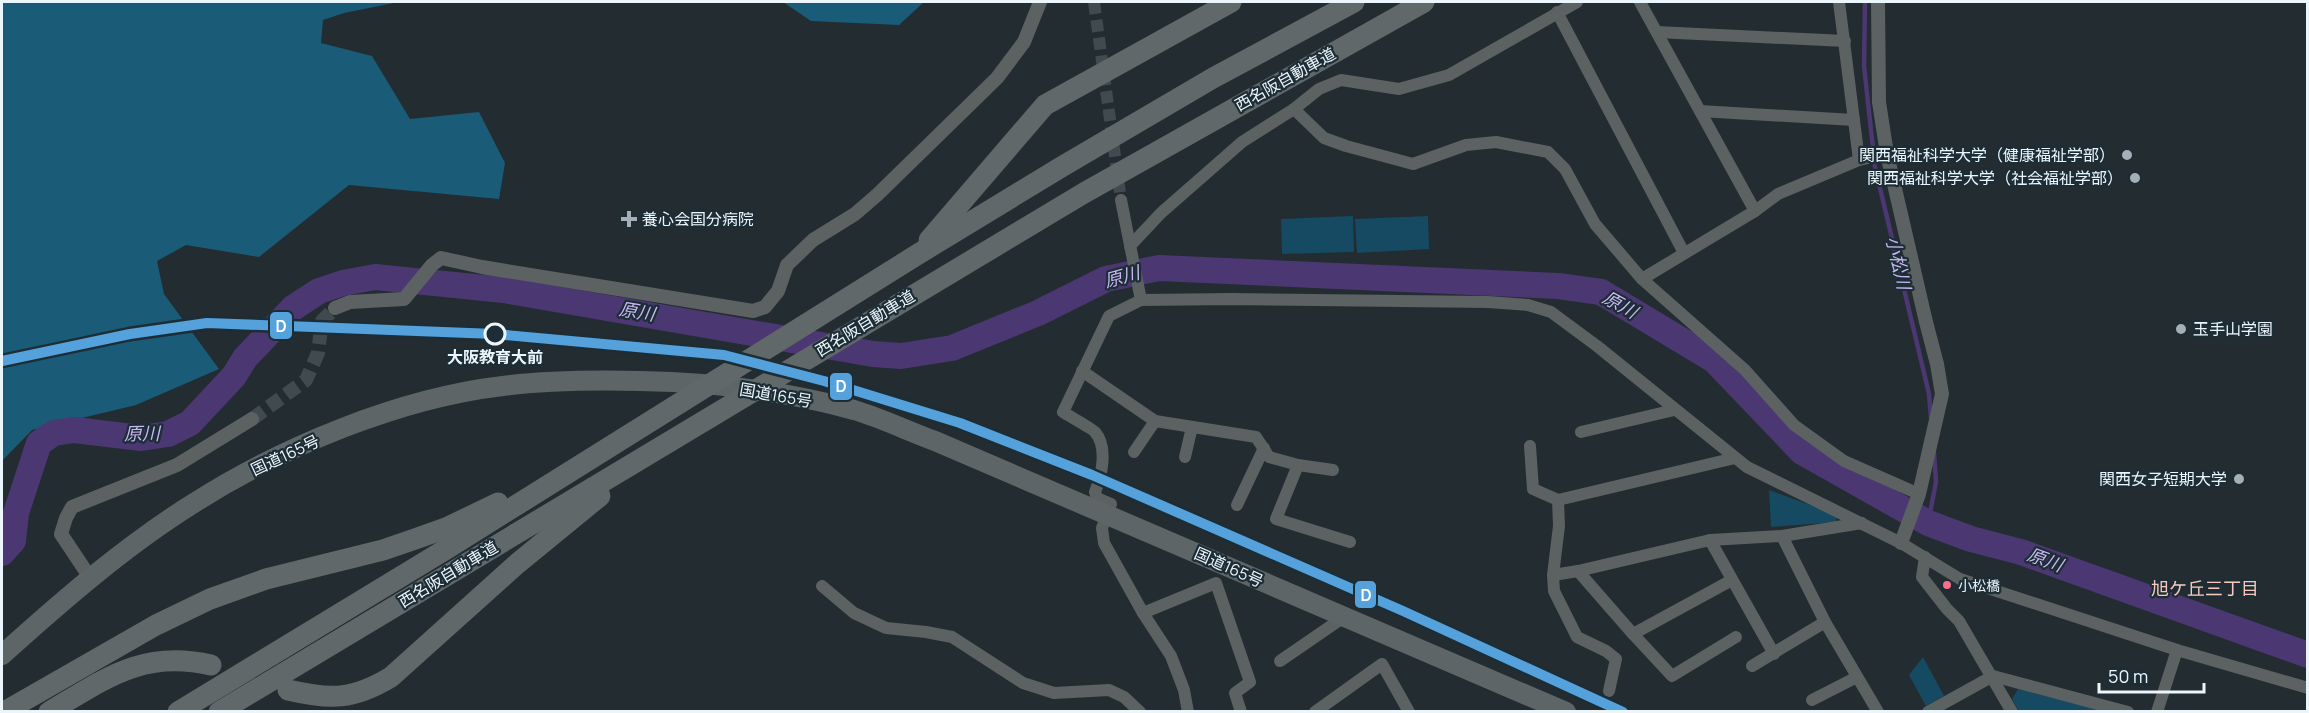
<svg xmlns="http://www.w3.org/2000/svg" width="2309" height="713" font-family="Manrope,'Noto Sans JP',sans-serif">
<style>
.green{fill:#154a62}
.forest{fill:#1a5b77}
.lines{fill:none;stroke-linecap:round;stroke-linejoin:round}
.stream{stroke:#4b3772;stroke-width:4.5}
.river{stroke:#4b3772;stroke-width:26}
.minor-tunnel{stroke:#414a4f;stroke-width:12;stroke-dasharray:12 6;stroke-linecap:butt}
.tertiary-tunnel{stroke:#414a4f;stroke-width:14;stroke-dasharray:14 7;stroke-linecap:butt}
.minor{stroke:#5c6162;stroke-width:12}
.tertiary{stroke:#5c6162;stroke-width:14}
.trunk{stroke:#5e6567;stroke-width:20}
.motorway{stroke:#61686a;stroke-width:21}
.rail-1-casing{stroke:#1d2d36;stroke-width:15}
.rail-1{stroke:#55a1dc;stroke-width:10}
.poi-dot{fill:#a5afb5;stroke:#1d2d36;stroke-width:2}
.stop-dot{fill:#1d2d36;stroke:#ebf6fc;stroke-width:3}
.bus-dot{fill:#fb6d88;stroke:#1d2d36;stroke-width:2}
.labels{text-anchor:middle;stroke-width:4.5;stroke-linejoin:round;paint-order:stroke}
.bus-label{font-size:14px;fill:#ebf6fc;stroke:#1d2d36;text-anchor:start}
.street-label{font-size:16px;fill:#ebf6fc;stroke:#1d2d36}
.poi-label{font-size:16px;fill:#ebf6fc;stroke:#1d2d36;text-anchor:end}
.stop-label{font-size:16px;font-weight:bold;fill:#ebf6fc;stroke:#1d2d36}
.water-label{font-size:18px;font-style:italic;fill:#c8b7f2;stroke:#1d2d36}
.neighbourhood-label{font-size:18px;fill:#fac8ba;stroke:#1d2d36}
.line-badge{stroke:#1d2d36;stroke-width:2}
.badge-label{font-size:16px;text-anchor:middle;font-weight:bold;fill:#fff}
</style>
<rect width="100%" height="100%" fill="#232c30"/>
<g class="green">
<polygon points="1353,216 1354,252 1282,254 1281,219"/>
<polygon points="1428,216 1429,249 1357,253 1355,219"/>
<polygon points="1769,490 1837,515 1836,522 1771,527"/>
<polygon points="1923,657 1944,696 1926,706 1909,675"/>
<polygon points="2018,689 2107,711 2019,711 2012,699"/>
</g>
<g class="forest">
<polygon points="2,2 399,2 344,13 323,20 321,43 372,56 410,119 479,112 505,163 499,199 349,185 259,257 186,245 157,261 164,294 219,369 136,405 32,430 2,461"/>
<polygon points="783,2 924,2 899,25 811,21"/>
</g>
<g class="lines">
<g class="stream">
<polyline points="1865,2 1864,66 1875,167 1929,394 1931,418"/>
<polyline points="1928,523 1936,482 1934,453"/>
</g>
<polyline class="river" points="2,553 13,541 16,513 39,443 54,433 74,430 141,438 168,434 190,423 234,376 245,358 293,308 319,291 343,283 375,277 504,290 873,354 901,356 952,348 1038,313 1106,279 1159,268 1558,286 1601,292 1714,360 1802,452 1928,523 1971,539 2021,552 2308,655"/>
<polyline class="minor-tunnel" points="1094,2 1121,200"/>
<polyline class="tertiary-tunnel" points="252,419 306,380 318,353 322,321 335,308"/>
<g class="minor">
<polyline points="1640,2 1755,211"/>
<polyline points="1839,2 1859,160"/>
<polyline points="1557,12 1684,253"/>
<polyline points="1657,32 1845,41"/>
<polyline points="1294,109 1324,138 1346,146 1413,164 1466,145 1496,142 1548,152 1565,169 1595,224 1642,279 1745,370 1794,425 1844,461 1919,494"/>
<polyline points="1700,111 1854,120"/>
<polyline points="1121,200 1141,300"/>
<polyline points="1130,246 1161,213 1242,142 1294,109 1319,89 1341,80 1399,89 1449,75 1577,2"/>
<polyline points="1642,279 1755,211 1778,194 1859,160 1887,154"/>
<polyline points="1082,371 1155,421 1256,437 1269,457 1298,465 1333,470"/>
<polyline points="1581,432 1674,410"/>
<polyline points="1530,446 1533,489 1558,500"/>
<polyline points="1134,452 1155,421"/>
<polyline points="1185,457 1192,427"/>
<polyline points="1298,465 1276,519 1350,542"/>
<polyline points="1237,505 1264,448"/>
<polyline points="1782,536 1825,622 1878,712"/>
<polyline points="1710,540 1774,654"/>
<polyline points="1925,557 1922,577 1947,609 1959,621 2012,712"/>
<polyline points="1578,571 1710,540 1782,536 1862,523"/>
<polyline points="1553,575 1554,591 1577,637 1606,651 1616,659 1609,691"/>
<polyline points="1732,580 1633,634 1578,571 1553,575 1559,526 1558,500 1735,458"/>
<polyline points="822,586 854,613 886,628 926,632 952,637 1023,683 1054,693 1109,690 1124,697 1140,712"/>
<polyline points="1143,613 1216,583 1250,682 1235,693 1241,712"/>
<polyline points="1633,634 1672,676 1736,637"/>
<polyline points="1280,661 1344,617"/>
<polyline points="1752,666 1825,622"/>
<polyline points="1812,700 1857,677"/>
<path d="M1188 712 1184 690 1171 656 1143 613 1104 543 1102 528 1111 504 1097 498 1095 492C1102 475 1108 447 1095 432 1093 429 1069 416 1063 412L1109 316 1141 300 1231 299 1488 302 1528 305 1551 312 1597 346 1747 467 1901 543 1960 579 2177 650 2308 688"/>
<polyline points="1315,712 1382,664 1409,712"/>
<polyline points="1928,712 1993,676 2128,712"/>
<polyline points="2157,712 2177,650"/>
</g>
<g class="tertiary">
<polyline points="1878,2 1879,102 1887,154 1926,322 1937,364 1942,394 1919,494 1901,543"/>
<polyline points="335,308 350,302 404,299 432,265 441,258 482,267 753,311 765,307 778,291 787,265 813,240 855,214 877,195 997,78 1024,42 1040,2"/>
<polyline points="91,579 61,534 66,518 72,507 177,465 252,419"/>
</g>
<path class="trunk" d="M2 655C62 601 125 546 194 503 282 447 399 398 503 386 549 380 595 380 641 381 713 382 784 391 854 410 881 418 908 431 935 441L1566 712"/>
<g class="motorway">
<polyline points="929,240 1045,105 1231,2"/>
<path d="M288 690C331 700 353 700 391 677L518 563 600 496"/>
<polyline points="4,712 156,625 210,599 266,579 383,550 415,539 446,528 498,503"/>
<path d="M49 712C105 679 143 649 211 665"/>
<polyline points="178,712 448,548 915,256 1063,166 1213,78 1354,2"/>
<polyline points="219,712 1084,193 1424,2"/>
</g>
<defs>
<polyline id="rail-1" points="2,361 130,334 207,323 495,334 724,355 824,381 960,423 1092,475 1403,611 1623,712"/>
</defs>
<use href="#rail-1" class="rail-1-casing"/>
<use href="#rail-1" class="rail-1"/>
</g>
<g class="poi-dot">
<circle cx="2127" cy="155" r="6"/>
<circle cx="2135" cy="178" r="6"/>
<path d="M626 210h6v6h6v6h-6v6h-6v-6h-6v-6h6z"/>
<circle cx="2181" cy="329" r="6"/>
<circle cx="2239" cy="479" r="6"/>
</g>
<circle class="stop-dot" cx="495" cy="334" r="10"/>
<circle class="bus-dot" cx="1947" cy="585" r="5"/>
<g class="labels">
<g class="bus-label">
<text x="1958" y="591">小松橋</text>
</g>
<g class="street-label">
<text transform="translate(1285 79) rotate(-29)" y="6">西名阪自動車道</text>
<text transform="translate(865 323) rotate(-31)" y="6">西名阪自動車道</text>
<text transform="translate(776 395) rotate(10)" y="6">国道165号</text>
<text transform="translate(285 455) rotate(-25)" y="6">国道165号</text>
<text transform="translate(1229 567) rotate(24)" y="6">国道165号</text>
<text transform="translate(448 574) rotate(-31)" y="6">西名阪自動車道</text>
</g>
<g class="poi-label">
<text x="2115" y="161">関西福祉科学大学（健康福祉学部）</text>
<text x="2123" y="184">関西福祉科学大学（社会福祉学部）</text>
<text x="642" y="225" text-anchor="start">養心会国分病院</text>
<text x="2193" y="335" text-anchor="start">玉手山学園</text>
<text x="2227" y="485">関西女子短期大学</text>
</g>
<g class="stop-label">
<text x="495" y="363">大阪教育大前</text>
</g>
<g class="water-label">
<text transform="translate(1898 263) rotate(77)" y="6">小松川</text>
<text transform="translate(1122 277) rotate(-15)" y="6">原川</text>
<text transform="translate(1620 305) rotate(29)" y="6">原川</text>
<text transform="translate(637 312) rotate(9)" y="6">原川</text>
<text transform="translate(142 434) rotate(-1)" y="6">原川</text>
<text transform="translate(2045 560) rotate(20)" y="6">原川</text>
</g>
<g class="neighbourhood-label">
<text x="2205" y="595">旭ケ丘三丁目</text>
</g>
</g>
<g class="line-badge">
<rect x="269" y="311" width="24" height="29" rx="6" fill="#55a1dc"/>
<rect x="829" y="372" width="24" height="29" rx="6" fill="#55a1dc"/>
<rect x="1354" y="580" width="23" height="29" rx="6" fill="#55a1dc"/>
</g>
<g class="badge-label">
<text x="281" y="332">D</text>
<text x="841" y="392">D</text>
<text x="1366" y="601">D</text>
</g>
<rect width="2309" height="713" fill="none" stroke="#ebf6fc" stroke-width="6"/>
<path d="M2099 683v9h105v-9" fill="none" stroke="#ebf6fc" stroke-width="3"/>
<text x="2108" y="683" font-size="18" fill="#ebf6fc" stroke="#1d2d36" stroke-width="4.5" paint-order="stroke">50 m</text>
</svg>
